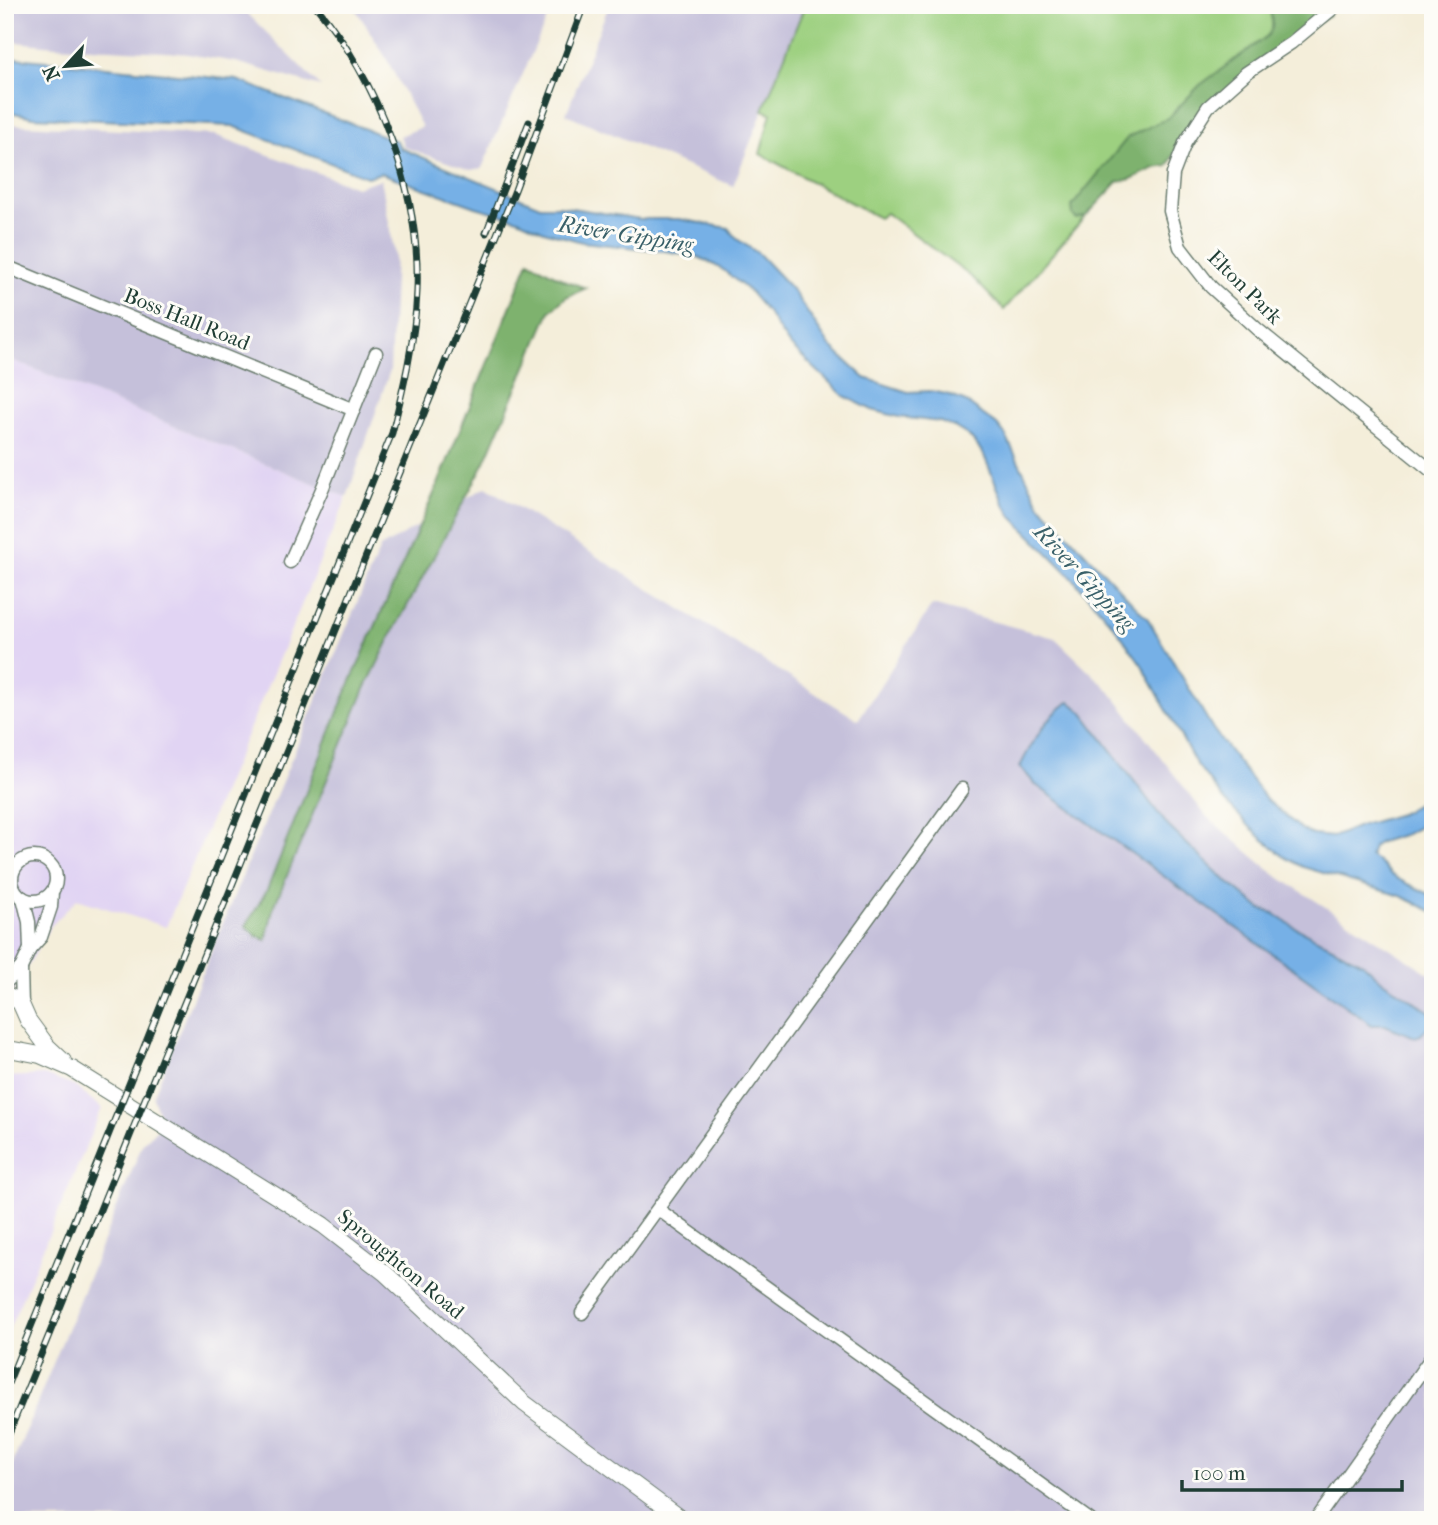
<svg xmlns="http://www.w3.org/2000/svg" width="1438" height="1525" font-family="'IM FELL French Canon',serif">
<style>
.built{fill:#e1d4f3}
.industrial{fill:#c5c0da}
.green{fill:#9dd080;stroke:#5e865a;stroke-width:2}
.forest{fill:#7eb26e;stroke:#4e7851;stroke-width:2}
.water{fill:#76b0e6;stroke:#4a768d;stroke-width:2}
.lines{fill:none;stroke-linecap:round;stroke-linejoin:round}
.street-casing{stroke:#6a7b6e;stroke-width:15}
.secondary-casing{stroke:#6a7b6e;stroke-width:18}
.street{stroke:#fff;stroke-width:12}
.secondary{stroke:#fff;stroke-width:16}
.rail-casing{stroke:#1f3d34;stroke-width:7}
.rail{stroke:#fdfcf7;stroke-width:4.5;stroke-dasharray:13;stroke-linecap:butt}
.labels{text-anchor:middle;stroke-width:6;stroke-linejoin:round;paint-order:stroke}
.street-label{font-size:21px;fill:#1f3d34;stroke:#fdfcf7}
.water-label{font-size:23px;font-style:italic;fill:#396069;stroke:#fdfcf7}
</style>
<rect width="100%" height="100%" fill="#fdfcf7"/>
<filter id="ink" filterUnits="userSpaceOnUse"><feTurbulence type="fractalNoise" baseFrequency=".0143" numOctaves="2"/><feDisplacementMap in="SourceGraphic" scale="14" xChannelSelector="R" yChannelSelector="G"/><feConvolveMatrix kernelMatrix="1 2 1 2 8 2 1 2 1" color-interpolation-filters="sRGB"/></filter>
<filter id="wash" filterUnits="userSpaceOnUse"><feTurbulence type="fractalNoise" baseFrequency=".00686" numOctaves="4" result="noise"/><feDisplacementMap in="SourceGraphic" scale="28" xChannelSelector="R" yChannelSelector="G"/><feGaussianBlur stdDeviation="1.57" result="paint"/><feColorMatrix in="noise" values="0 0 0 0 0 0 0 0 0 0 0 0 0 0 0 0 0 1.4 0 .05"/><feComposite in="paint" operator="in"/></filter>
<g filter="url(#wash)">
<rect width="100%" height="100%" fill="#f4eeda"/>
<g class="built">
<polygon points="5,357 347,497 166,927 77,899 50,927 11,996 5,995"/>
<polygon points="44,1075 74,1086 102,1108 5,1339 5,1077"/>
</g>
<g class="industrial">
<polygon points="5,5 239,5 321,87 236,62 182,53 55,46 5,41"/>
<polygon points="353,5 553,5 482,168 470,170 404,147 400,136 422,127 385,56"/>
<polygon points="609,5 805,5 733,186 566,114"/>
<polygon points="5,124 215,135 356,187 381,179 395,256 390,370 347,497 5,357"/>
<polygon points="486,487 858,720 932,605 1055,638 1109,690 1207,817 1274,874 1433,976 1433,1520 5,1520 5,1482 143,1143 162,1124 153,1097 228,910 380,548"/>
</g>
<polygon class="green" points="805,5 1312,5 1116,181 1004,310 974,279 886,213 879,218 760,154 771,113 763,110"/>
<g class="forest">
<path d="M1269 5H1321L1330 14 1321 21 1309 20 1306 26 1239 82 1186 132 1168 166 1155 168 1131 179 1118 182 1086 216 1076 219 1073 215 1072 206 1128 137 1168 118 1200 85 1267 36C1277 25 1270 19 1269 5Z"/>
<polygon points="529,261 564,280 586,288 566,297 550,311 485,462 393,632 364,691 273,909 266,940 256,936 246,926 267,890 344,697 439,482"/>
</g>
<g class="water">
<path d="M5 57 237 80 397 141 400 148 540 206H559L640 219H679L728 228 737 239 759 254 791 288 830 346 865 378 908 392 930 391 946 394 966 402 997 425 1006 436 1040 505 1148 619 1213 729 1266 799 1301 829 1313 835 1333 837 1359 826 1400 814 1433 795V819L1406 834 1380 842 1373 847 1370 856C1379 861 1384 868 1392 875 1399 881 1422 890 1433 896V912L1401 896 1303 867 1283 856 1257 834 1225 801 1195 762 1142 665 1114 626 1067 572 1012 517 1003 501 983 453 969 436 954 427 940 422 899 417 872 410 844 396 788 343 767 312 749 291 722 269 709 262 696 256 665 251 582 242 544 231 518 219 476 207 381 173 367 177 233 126 33 117 5 111Z"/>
<path d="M1070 702 1082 712 1168 826 1224 879 1261 909 1273 913 1294 927 1363 963 1381 980 1430 1012 1433 1021 1421 1035 1415 1037 1385 1025H1372L1036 785 1020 767C1029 748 1050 711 1070 702Z"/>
</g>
</g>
<g filter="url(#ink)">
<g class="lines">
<defs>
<g id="street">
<polyline points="1337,5 1291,43 1246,73 1208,107 1185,143 1173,174 1170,211 1180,247 1211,287 1257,329 1433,472"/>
<polyline points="5,266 354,410"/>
<polyline points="290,562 323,487 376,353"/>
<circle cx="34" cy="879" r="22"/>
<polyline points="23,898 29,922 30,949"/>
<polyline points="21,968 22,1006"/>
<polyline points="5,983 21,968 30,949 41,937 51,907 52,892"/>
<polyline points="659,1210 1090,1520"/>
<polyline points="582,1313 962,789"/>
<polyline points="1316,1520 1433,1355"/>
</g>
<g id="secondary">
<polyline points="5,994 20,1002 28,1020 47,1046 63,1061"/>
<polyline points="14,1050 40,1055 72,1069 323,1225 385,1273 524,1403 682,1520"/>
</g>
</defs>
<use href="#street" class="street-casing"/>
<use href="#secondary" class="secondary-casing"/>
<use href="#street" class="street"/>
<use href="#secondary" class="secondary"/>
<defs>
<g id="rail">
<polyline points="486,233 529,122"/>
<path d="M5 1391 392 433C404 386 415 340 417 291 421 192 378 80 315 5"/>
<polyline points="5,1443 515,190 584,5"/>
</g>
</defs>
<use href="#rail" class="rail-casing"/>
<use href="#rail" class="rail"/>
</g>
</g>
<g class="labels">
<g class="street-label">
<text transform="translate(1245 287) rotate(45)" y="7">Elton Park</text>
<text transform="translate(187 319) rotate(22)" y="7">Boss Hall Road</text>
<text transform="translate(401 1264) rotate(40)" y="7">Sproughton Road</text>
</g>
<g class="water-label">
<text transform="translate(626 234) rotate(9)" y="8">River Gipping</text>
<text transform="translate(1085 577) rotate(47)" y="8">River Gipping</text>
</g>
</g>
<rect width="1438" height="1525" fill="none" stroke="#fdfcf7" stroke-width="28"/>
<g transform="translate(66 66) rotate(244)" stroke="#fdfcf7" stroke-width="5" paint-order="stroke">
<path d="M0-5L12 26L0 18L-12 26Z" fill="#1f3d34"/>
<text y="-10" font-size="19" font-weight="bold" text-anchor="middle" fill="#1f3d34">N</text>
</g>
<path d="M1182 1480v10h220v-10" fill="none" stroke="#1f3d34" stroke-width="3.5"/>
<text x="1193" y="1480" font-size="21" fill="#1f3d34" stroke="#fdfcf7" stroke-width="5" paint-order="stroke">100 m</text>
</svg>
